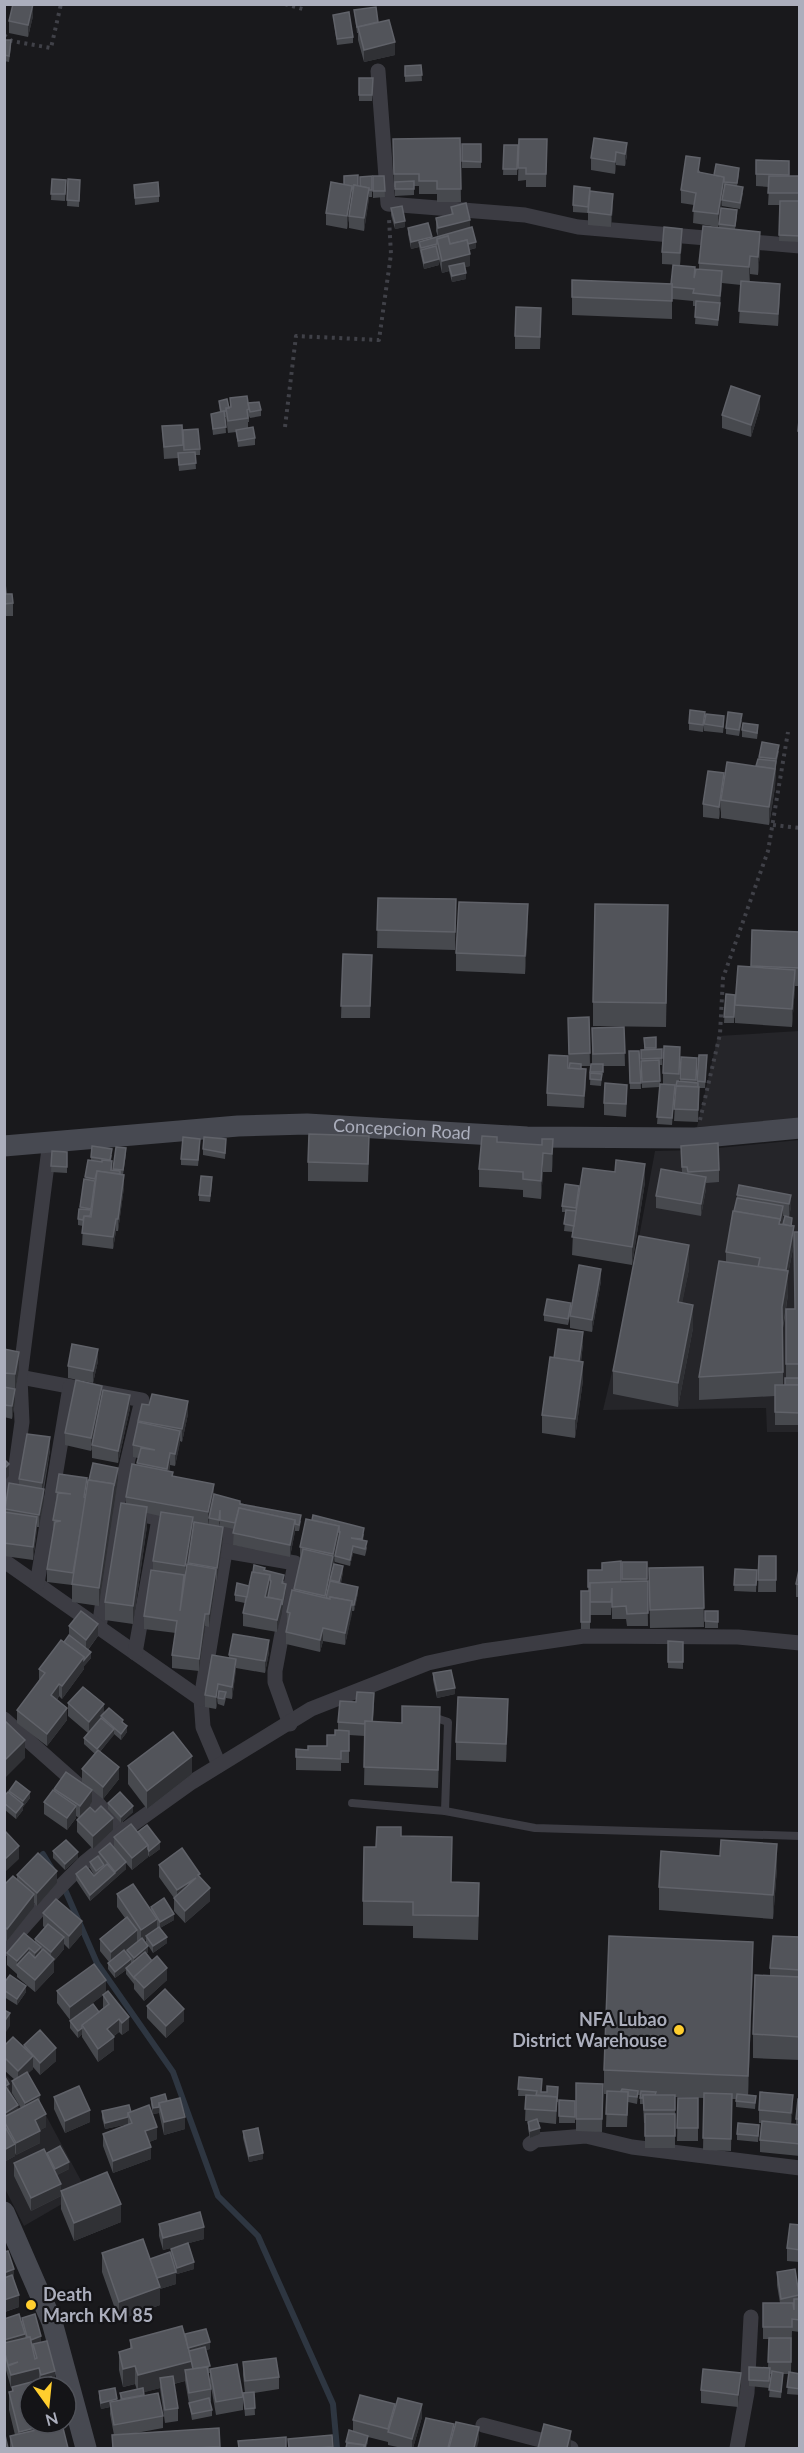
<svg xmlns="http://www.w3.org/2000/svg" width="804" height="2453" font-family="Lato,sans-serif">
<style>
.built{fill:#252529}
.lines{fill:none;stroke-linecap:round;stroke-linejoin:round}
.stream{stroke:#2e3641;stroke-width:6}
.path{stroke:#404148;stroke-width:4;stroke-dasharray:3 4.5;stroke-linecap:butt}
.lane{stroke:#3c3c43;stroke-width:8}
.street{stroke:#3c3c43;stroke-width:15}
.secondary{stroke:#474951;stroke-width:21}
.wall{fill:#47494e;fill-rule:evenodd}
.shaded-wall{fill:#303135}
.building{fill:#52545a;stroke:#606269;stroke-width:1.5}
.poi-dot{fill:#ffce2e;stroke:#141417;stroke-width:2}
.labels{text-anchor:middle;stroke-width:4.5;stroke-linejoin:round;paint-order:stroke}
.street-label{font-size:18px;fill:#abaebc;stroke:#141417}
.poi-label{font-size:18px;font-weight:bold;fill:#abaebc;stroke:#141417;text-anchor:end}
</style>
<rect width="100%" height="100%" fill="#19191c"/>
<g class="built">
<polygon points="799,1031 799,1120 697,1127 718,1036"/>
<polygon points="799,1140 799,1432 767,1432 766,1408 603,1410 621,1334 655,1151 698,1150"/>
<polygon points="4,2073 17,2086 27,2080 86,2190 24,2226 5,2189"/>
</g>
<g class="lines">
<g class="stream">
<polyline points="43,1854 52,1869"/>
<polyline points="63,1885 97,1963 173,2072 218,2196 258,2236 333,2404 337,2448"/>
</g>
<g class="path">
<polyline points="285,4 306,10"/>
<polyline points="4,35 12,41 51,48 61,4"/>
<polyline points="285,427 296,336 379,340 391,254 389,219"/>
<polyline points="773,825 800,828"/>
<polyline points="700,1120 720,1034 723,978 768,851 788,732"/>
</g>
<g class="lane">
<polyline points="431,1719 439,1719 448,1722 445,1811 535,1828 800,1836"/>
<polyline points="352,1803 445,1811"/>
</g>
<g class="street">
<polyline points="378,71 388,204 525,215 578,227 800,246"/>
<polyline points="20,1377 142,1400 116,1510 99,1628"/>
<polyline points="4,1492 14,1480 22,1422 20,1377 50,1141"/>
<polyline points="129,1512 228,1533 201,1699 203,1727 219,1765"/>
<polyline points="225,1551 295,1563 275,1671 275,1682 290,1724"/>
<polyline points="4,1561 201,1699"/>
<polyline points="37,1584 70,1387"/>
<polyline points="135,1653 159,1519"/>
<polyline points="4,1719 94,1799 122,1832"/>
<polyline points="4,1949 53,1894 85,1862 122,1832 192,1782 311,1709 428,1663 483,1651 584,1636 738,1637 800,1643"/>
<polyline points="530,2144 536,2140 586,2136 632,2147 800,2168"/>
<polyline points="483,2425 571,2448"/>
<polyline points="737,2448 747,2393 751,2317"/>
</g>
<g class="secondary">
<path id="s1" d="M4 1146 238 1126 307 1124 527 1137 695 1138 800 1128"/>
<polyline points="4,2212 52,2322 86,2448"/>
</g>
</g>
<g class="wall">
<polygon points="354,10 378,22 395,55 364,62 358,40 358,33 357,33"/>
<polygon points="333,15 353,37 353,43 337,45"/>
<polygon points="33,16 28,37 9,33 9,21"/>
<polygon points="4,40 11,47 9,62 4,61"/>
<polygon points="421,65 422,81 405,82 405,66"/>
<polygon points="359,78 373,78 372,101 359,101"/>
<polygon points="460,138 461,202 437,202 437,194 419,194 419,186 414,186 414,195 395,196 395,187 394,187 393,139"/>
<polygon points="594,138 627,155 625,166 616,165 615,174 591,170 591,158"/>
<polygon points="519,139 547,139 546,187 526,187 526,180 518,181"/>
<rect x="462" y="144" width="19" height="24"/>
<polygon points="504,145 518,145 517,175 503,175"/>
<polygon points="756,160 789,161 789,176 800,176 800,242 779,241 780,205 768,205 769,187 756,186"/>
<polygon points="700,170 700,173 714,175 739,174 737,186 743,193 740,209 722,206 722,201 721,208 737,216 735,229 760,250 758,275 750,274 750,282 780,296 778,326 739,323 741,285 722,283 718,326 695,324 696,306 693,306 693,301 672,299 672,319 572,315 572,297 671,284 695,273 699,269 699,263 719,228 719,225 718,227 693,223 694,205 681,203 681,190"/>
<polygon points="372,176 372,197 369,197 364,231 349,228 349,217 347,229 326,225 326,213 331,182 360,186"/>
<polygon points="373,176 384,176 385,197 373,198"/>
<polygon points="52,179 66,180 65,201 51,200"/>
<polygon points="68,179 80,180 79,207 67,206"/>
<polygon points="134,185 159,196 159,202 135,205"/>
<polygon points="590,192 613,206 611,227 588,225 588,213 573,212 573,205"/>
<polygon points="451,207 470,227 476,248 469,250 470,266 465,267 466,279 452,282 449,271 442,273 437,251 439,265 424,269 419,247 411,249 408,234 408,228 432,238 438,237 436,231 436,218 451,214"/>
<polygon points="391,208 405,227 395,229 391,215"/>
<polygon points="682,242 680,265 662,264 662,252"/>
<polygon points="541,321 540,349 515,349 515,336"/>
<polygon points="230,398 248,403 261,410 261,416 250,418 249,416 249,422 248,422 248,428 255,438 255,445 238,447 236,432 228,433 226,417 225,417 226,433 213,435 211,414 220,412 219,401 230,407"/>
<polygon points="760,408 751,437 722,428 722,415"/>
<polygon points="800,409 800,449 798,449 798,431"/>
<polygon points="162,426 183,434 200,449 200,455 195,455 196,469 179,471 178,458 164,459"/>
<polygon points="4,572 6,594 13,603 13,616 4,616"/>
<polygon points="705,719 703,732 689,730 689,723"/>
<polygon points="742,720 739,736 726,734 726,728"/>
<polygon points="724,723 723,733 704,731 704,724"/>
<polygon points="742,730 758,731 757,739 742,737"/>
<polygon points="779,751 776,765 775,787 769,825 721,818 721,806 719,819 703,817 703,804 724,779 756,766 759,757"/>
<polygon points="378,898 456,899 455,950 377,948"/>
<polygon points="528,923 525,974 456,971 456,953"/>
<polygon points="668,928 666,1027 593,1026 593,1002"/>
<polygon points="800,932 800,986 795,986 792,1027 735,1023 735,1005 751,966"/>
<polygon points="343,954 372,955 370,1018 341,1018"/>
<polygon points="726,994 735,995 734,1023 724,1023"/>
<polygon points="589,1017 590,1066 581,1066 581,1069 586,1081 584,1108 547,1106 547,1093 568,1068 569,1068 568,1018"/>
<polygon points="624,1027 625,1066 603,1066 601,1086 590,1085 591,1064 592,1064 592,1028"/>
<polygon points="656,1037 656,1049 662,1049 662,1065 659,1065 660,1084 663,1084 663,1073 680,1059 679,1081 680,1082 681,1057 697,1058 696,1082 697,1082 699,1055 707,1055 705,1088 699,1088 698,1122 674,1121 676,1086 675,1086 672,1125 657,1124 660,1087 642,1088 641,1050 644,1050 644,1038"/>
<polygon points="629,1051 639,1051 641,1089 630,1089"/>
<polygon points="627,1098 626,1117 604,1115 604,1103"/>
<polygon points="553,1139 552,1172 543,1172 541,1199 523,1197 523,1190 479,1187 479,1169 497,1142 542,1145"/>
<polygon points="200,1145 198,1166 181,1165 181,1159"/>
<polygon points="226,1145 225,1159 203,1155 203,1149"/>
<polygon points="681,1146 719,1170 719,1182 706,1183 706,1189 701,1216 656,1208 656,1196 682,1173"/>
<polygon points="116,1147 126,1154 123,1175 124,1187 118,1231 116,1231 113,1249 82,1245 83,1226 78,1225 78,1219 84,1179 85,1180 88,1160 91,1161 91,1157 112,1155 111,1161 112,1170 113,1170"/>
<polygon points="52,1151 67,1152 67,1173 51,1172"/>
<polygon points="369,1154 368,1182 308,1181 308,1162"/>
<polygon points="645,1182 632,1265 572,1255 573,1232 564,1231 566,1212 562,1212 562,1206 579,1192"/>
<polygon points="212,1183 210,1202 199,1201 199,1195"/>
<path d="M737 1195H791V1207L789 1217 783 1216 782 1224 792 1226 794 1244 788 1274V1294L786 1309H795L799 1232 798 1211H800V1425H775V1396L699 1400V1377L726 1262V1252L737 1199ZM786 1312V1378L785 1385H783V1328Z"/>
<polygon points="689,1269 682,1302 693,1328 678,1407 613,1394 613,1371"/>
<polygon points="601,1281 592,1332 570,1328 570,1317 568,1325 544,1321 544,1315 571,1308"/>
<polygon points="583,1344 581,1362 583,1380 575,1438 542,1433 542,1415 554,1358"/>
<polygon points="4,1349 19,1370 15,1393 15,1402 12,1419 4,1417"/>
<polygon points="98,1361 93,1383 68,1378 68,1366"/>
<polygon points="102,1395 130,1408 118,1463 92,1458 92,1449 91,1451 65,1445 65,1433"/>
<polygon points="142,1404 188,1414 182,1442 180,1441 175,1466 170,1465 169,1472 173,1476 214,1495 301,1521 299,1531 295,1531 290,1557 233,1545 234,1529 220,1526 220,1520 219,1526 209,1524 209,1519 208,1524 193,1522 193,1531 223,1539 209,1627 205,1626 199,1671 172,1668 172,1655 176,1633 144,1629 144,1616 153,1570 153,1561 160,1516 147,1513 147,1526 133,1624 105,1620 105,1602 126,1504 126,1497 137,1465 138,1458 133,1457 133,1445"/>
<polygon points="50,1450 44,1489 44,1501 39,1527 37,1527 33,1560 4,1556 5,1509 19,1485 19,1479"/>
<polygon points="118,1480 99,1606 72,1602 72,1585 47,1582 47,1569 53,1532 53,1520 56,1500 56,1492 87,1491"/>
<polygon points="306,1519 364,1534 363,1540 367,1548 365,1556 353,1553 350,1566 335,1562 335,1559 334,1564 343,1572 341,1583 358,1593 354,1611 352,1611 345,1645 323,1641 320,1652 286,1644 286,1632 287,1625 287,1612 294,1590 300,1559 300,1547"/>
<polygon points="759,1556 776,1556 776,1592 758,1592"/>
<polygon points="622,1562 647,1562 648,1626 627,1626 626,1619 612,1619 612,1600 611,1615 590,1615 590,1594 590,1629 581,1629 581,1591 588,1591 588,1570 622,1582"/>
<polygon points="800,1565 800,1597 796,1597 796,1584"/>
<polygon points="703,1567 704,1627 650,1628 649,1568"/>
<polygon points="735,1569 757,1570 756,1592 734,1591"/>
<polygon points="265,1571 284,1581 284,1584 286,1591 277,1632 243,1626 243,1613 245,1603 235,1601 235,1595 249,1586"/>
<rect x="705" y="1611" width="13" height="17"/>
<polygon points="69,1626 98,1636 88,1650 91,1658 84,1666 84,1669 62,1699 59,1696 57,1700 67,1720 47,1746 17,1723 17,1710 39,1681 39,1669 69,1636"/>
<polygon points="668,1641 683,1642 683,1669 668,1668"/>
<polygon points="269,1652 265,1673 236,1668 232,1699 226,1698 224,1706 218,1704 218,1700 216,1709 205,1707 205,1695 229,1658 229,1655"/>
<polygon points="433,1673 455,1694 437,1698 433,1680"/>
<polygon points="68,1703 104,1713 123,1723 127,1732 121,1740 114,1734 100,1752 119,1779 103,1799 82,1782 82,1769 95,1754 84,1744 84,1738 88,1733 68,1716"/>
<polygon points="374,1705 373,1722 440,1725 438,1788 364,1785 365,1736 349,1735 349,1763 341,1763 341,1771 296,1770 296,1749 308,1750 327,1746 338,1730 338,1722"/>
<polygon points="508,1717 506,1762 456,1760 456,1742"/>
<polygon points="128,1766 192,1774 147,1809 128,1784"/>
<polygon points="54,1789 92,1802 84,1813 113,1830 93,1849 77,1832 77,1820 79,1818 76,1816 76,1818 67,1830 44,1814 44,1802 54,1790"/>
<polygon points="9,1791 30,1798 23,1807 23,1810 16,1819 5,1810 4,1813 4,1796 9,1792"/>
<polygon points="108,1803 133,1812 121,1823 108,1809"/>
<polygon points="138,1832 160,1849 149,1857 148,1855 148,1857 132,1870 126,1863 126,1869 90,1901 76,1880 76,1874 94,1876 94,1875 90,1868 90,1862 99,1857 99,1852 114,1848 114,1837"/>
<polygon points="401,1836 479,1906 478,1940 413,1938 413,1926 363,1925 363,1901 376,1847"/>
<polygon points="53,1851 78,1858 65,1870 53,1858"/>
<polygon points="159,1865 200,1877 210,1901 185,1923 174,1911 174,1898 159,1877"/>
<polygon points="777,1868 773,1919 659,1910 659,1887"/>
<polygon points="17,1875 57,1883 37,1906 34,1903 34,1907 7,1941 4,1939 4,1885 17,1880"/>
<polygon points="117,1894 151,1910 151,1907 174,1920 160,1928 167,1943 153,1953 146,1942 146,1939 144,1940 148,1952 146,1954 167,1980 144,2001 134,1989 134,1984 126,1974 126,1970 115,1978 108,1969 108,1963 109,1962 100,1951 100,1939 125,1918 117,1907"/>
<polygon points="43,1913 82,1934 69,1949 64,1944 64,1949 54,1961 54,1972 35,1992 17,1977 17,1974 7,1965 7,1953 35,1942 35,1939 45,1928 43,1926"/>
<polygon points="800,1937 800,2060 753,2058 753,2034 770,1976 770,1968"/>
<polygon points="753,1966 748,2095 756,2096 755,2109 736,2107 736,2099 732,2099 731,2151 703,2150 704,2098 675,2097 675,2148 645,2148 645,2123 644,2123 643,2104 640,2104 640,2095 638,2095 637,2104 628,2102 627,2127 606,2127 607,2094 604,2094 604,2070"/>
<polygon points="4,1983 26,1992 17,2005 4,1997"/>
<polygon points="57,1991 106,1992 129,2030 122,2035 119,2032 113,2037 114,2050 98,2062 82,2037 82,2034 78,2038 70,2028 70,2021 99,2012 103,2008 103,1995 70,2020 57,2003"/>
<polygon points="147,2006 184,2021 166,2038 147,2018"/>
<polygon points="24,2045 56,2061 40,2075 33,2067 33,2069 28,2073 40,2104 46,2127 40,2130 40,2143 16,2155 15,2153 15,2156 4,2162 4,2075 9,2092 18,2110 21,2108 12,2093 12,2081 15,2080 4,2070 4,2046 24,2047"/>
<polygon points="519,2077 541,2092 547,2092 558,2087 556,2124 538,2122 540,2134 530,2138 528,2129 528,2122 531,2121 525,2121 526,2096 518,2096"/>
<polygon points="576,2083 603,2084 602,2132 576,2131"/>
<polygon points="54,2097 90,2122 65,2133 54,2109"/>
<polygon points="151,2098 167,2101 185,2129 164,2135 159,2113 153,2114 151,2104"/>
<polygon points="678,2098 698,2098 698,2141 677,2141"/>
<polygon points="800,2099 800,2156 760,2152 760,2140 762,2123 759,2123 759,2110 793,2107 791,2124 796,2125 796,2119"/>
<polygon points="559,2100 575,2101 575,2123 559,2123"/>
<polygon points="102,2111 131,2112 157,2139 149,2142 151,2159 113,2173 103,2146 103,2134 128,2124 105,2129 102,2118"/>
<polygon points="243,2131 263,2159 249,2162 243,2138"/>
<polygon points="759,2131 758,2142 737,2140 737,2134"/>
<polygon points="47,2153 69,2169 57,2175 61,2191 121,2222 74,2241 61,2209 61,2196 31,2211 14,2176 14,2163"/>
<polygon points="159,2224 204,2239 163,2250 159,2236"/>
<polygon points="800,2225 800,2262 787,2261 787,2248"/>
<polygon points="171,2249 194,2269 177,2274 176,2273 176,2284 160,2289 160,2305 119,2320 102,2272 102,2253 150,2259 171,2255"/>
<polygon points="4,2252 14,2281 19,2307 5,2312 6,2318 22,2324 22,2318 41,2342 55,2384 53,2384 61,2424 68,2448 10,2448 10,2436 15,2435 9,2410 9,2392 12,2391 12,2387 11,2388 4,2363"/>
<polygon points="777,2272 799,2295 800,2299 800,2332 792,2331 791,2373 800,2374 800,2395 787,2394 789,2374 783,2374 781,2398 769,2397 771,2374 770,2374 769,2388 749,2386 749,2367 768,2368 769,2339 763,2339 763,2303 780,2303 777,2285"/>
<polygon points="185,2335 210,2349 206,2350 210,2373 208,2373 211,2389 211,2401 210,2402 212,2410 212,2416 192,2420 185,2381 174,2384 178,2408 178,2421 165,2423 160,2388 144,2392 144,2395 163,2416 163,2428 136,2433 219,2428 220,2448 112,2448 112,2435 114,2435 110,2414 110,2407 101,2409 99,2398 99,2391 117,2400 120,2400 120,2393 137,2390 135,2384 123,2387 119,2370 119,2352 130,2349 130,2340"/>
<polygon points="243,2362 279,2377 279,2389 254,2393 255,2415 245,2416 243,2393 245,2393 243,2375"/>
<polygon points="210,2369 243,2397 243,2410 216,2415 210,2381"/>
<polygon points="741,2386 738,2407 701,2403 701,2390"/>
<polygon points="395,2409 422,2417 413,2448 402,2448 388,2445 388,2440 388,2442 368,2437 368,2442 366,2448 346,2448 346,2442 353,2432 353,2420"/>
</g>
<g class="shaded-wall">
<polygon points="33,4 33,16 28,37 28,25"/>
<polygon points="395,42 395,55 364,62 364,50"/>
<polygon points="627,143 627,155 625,166 625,154"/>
<polygon points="616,152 616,165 615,174 615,162"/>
<polygon points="724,177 724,189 718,227 718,214"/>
<polygon points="352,186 352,198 347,229 347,216"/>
<polygon points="369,188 369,200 364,231 364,218"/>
<polygon points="613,194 613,206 611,227 611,215"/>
<polygon points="470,220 470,232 438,240 438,228"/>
<polygon points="405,221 405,227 395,229 395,223"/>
<polygon points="682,229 682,242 680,265 680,253"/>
<polygon points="760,232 760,250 758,275 758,257"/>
<polygon points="432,237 432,243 419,242 419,247 411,249 411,242"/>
<polygon points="476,242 476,248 451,254 451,248"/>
<polygon points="470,254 470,266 450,271 449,266 449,271 442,273 442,261"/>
<polygon points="750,256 750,274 749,286 749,267"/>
<polygon points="439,259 439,265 424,269 424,263"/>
<polygon points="722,271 722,284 720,308 720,296"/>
<polygon points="466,273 466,279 452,282 452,276"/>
<polygon points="780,284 780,296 778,326 778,314"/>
<polygon points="760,396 760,408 751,437 751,425"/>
<polygon points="776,761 775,787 769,825 769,807"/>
<polygon points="724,773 724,786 721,800 719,819 719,807"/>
<polygon points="528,904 528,923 525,974 525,956"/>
<polygon points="795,970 795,988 792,1027 792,1009"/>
<polygon points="586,1069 586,1081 584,1108 584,1096"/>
<polygon points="553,1139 553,1158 552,1172 552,1154"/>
<polygon points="543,1153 543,1172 541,1199 541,1181"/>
<polygon points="645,1164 645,1182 632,1265 632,1247"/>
<polygon points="124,1175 124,1187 118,1231 118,1219"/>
<polygon points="706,1177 706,1189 701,1216 701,1204"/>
<polygon points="791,1195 791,1207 789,1217 789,1204"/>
<polygon points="783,1206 783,1219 780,1233 780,1221"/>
<polygon points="116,1219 116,1231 113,1249 113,1237"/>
<polygon points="794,1226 794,1244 788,1274 788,1294 782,1331 782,1307 785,1275"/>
<polygon points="689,1245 689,1269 678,1325 678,1302"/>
<polygon points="601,1269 601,1281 592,1332 592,1320"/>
<polygon points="693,1305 693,1328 678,1407 678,1383"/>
<polygon points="583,1332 583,1344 579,1376 579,1364"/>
<polygon points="98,1349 98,1361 93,1383 93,1371"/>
<polygon points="19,1352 19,1370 15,1393 15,1374"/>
<polygon points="583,1362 583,1380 575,1438 575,1419"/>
<polygon points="102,1386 102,1398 92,1445 91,1451 91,1438"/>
<polygon points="15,1389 15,1402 12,1419 12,1406"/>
<polygon points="130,1395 130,1408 118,1463 118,1451"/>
<polygon points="188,1401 188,1414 182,1442 182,1429"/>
<polygon points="180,1431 180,1443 175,1466 175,1454"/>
<polygon points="50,1437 50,1450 42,1495 42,1483"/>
<polygon points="170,1453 170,1465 167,1481 167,1469"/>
<polygon points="9,1464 9,1476 4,1481 4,1469"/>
<polygon points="118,1468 118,1480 99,1606 99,1588 114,1484"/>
<polygon points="87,1478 87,1491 84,1510 84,1497"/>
<polygon points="214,1484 214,1497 208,1524 208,1512"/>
<polygon points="44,1489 44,1501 39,1527 39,1515"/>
<polygon points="147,1507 147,1526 133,1624 133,1606"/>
<polygon points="37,1517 37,1530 33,1560 33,1547"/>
<polygon points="193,1517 193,1535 185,1584 185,1566"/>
<polygon points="295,1520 295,1532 290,1557 290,1545"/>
<polygon points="339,1526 339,1539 335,1556 325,1608 325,1596"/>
<polygon points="223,1527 223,1539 217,1580 217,1568"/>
<polygon points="353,1546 353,1553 350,1566 350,1560"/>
<polygon points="343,1566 343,1572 339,1588 339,1582"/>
<polygon points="216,1569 216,1581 209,1627 209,1614"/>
<polygon points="270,1575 270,1588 265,1609 265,1597"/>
<polygon points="286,1584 286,1591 282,1611 282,1605"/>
<polygon points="358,1587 358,1593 354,1611 354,1605"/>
<polygon points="282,1600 282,1613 277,1632 277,1620"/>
<polygon points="352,1601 352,1614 345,1645 345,1633"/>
<polygon points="205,1614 205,1626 199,1671 199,1659"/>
<polygon points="98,1624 98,1636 86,1652 86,1640"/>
<polygon points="323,1628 323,1641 320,1652 320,1640"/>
<polygon points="269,1640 269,1652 265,1673 265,1661"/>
<polygon points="91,1652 91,1658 84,1666 84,1669 62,1699 62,1686 84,1657"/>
<polygon points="236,1659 236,1671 232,1699 232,1687"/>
<polygon points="59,1684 59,1696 51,1707 51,1695"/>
<polygon points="218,1684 218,1697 216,1709 216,1697"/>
<polygon points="455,1688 455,1694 437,1698 437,1691"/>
<polygon points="508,1699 508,1717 506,1762 506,1744"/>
<polygon points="104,1704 104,1717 101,1716 101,1720 89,1734 89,1722"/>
<polygon points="440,1707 440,1725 438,1788 438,1770"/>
<polygon points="67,1708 67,1720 47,1746 47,1734"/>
<polygon points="127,1726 127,1732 121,1740 121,1734"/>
<polygon points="114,1729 114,1735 97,1755 97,1749"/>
<polygon points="25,1740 25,1758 4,1779 4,1761"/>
<polygon points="192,1756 192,1774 147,1809 147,1791"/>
<polygon points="119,1767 119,1779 103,1799 103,1787"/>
<polygon points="92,1790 92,1802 80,1819 80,1806"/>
<polygon points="30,1792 30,1798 23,1807 23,1810 16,1819 16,1813 23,1805 23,1801"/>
<polygon points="76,1806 76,1818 67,1830 67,1818"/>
<polygon points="133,1806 133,1812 121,1823 121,1817"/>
<polygon points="113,1818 113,1830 93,1849 93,1836"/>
<polygon points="160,1842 160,1849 149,1857 149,1851"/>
<polygon points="777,1844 777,1868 773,1919 773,1895"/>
<polygon points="148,1845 148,1857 132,1870 132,1858"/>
<polygon points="19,1846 19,1859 4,1873 4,1860"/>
<polygon points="78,1852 78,1858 65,1870 65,1864"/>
<polygon points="126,1862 126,1869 90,1901 90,1895"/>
<polygon points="57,1871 57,1883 37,1906 37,1893"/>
<polygon points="196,1878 196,1891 177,1903 177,1890"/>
<polygon points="210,1888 210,1901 185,1923 185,1911"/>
<polygon points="34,1894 34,1907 7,1941 7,1929"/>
<polygon points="174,1914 174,1920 160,1928 160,1922"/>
<polygon points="157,1919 157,1932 146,1936 146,1939 141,1942 141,1930"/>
<polygon points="82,1921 82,1934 69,1949 69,1936"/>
<polygon points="137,1930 137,1942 111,1964 111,1952"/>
<polygon points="64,1937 64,1949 54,1961 54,1972 35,1992 35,1980 51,1963 51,1952"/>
<polygon points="167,1937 167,1943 153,1953 153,1946"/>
<polygon points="753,1942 753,1966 748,2100 748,2076"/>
<polygon points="148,1946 148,1952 134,1965 134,1958"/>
<polygon points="41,1947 41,1959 35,1966 35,1953"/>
<polygon points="29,1948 29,1960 17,1965 17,1961"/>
<polygon points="131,1959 131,1965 126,1968 126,1970 115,1978 115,1972"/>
<polygon points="167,1968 167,1980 144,2001 144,1988"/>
<polygon points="106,1980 106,1993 70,2020 70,2007"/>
<polygon points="26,1986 26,1992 17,2005 17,1999"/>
<polygon points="184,2009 184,2021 166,2038 166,2026"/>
<polygon points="10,2013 10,2026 4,2035 4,2022"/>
<polygon points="129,2017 129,2030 122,2035 122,2023"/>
<polygon points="119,2019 119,2032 107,2041 107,2029"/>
<polygon points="82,2028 82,2034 78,2038 78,2031"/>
<polygon points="114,2037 114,2050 98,2062 98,2049"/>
<polygon points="56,2048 56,2061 40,2075 40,2063"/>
<polygon points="33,2056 33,2069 18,2083 18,2071"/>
<polygon points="9,2084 9,2096 4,2099 4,2087"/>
<polygon points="40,2095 40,2107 25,2116 25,2103"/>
<polygon points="793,2095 793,2107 791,2125 791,2113"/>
<polygon points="18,2105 18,2118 4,2121 4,2114"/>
<polygon points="159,2107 159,2113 153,2114 153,2108"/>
<polygon points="90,2110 90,2122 65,2133 65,2121"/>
<polygon points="46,2114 46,2127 35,2133 35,2120"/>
<polygon points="128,2117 128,2124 105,2129 105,2123"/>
<polygon points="185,2117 185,2129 164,2135 164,2122"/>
<polygon points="157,2127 157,2139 145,2144 145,2131"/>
<polygon points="540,2128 540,2134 530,2138 530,2131"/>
<polygon points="40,2131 40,2143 16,2155 16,2143"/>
<polygon points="15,2144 15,2156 4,2162 4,2150"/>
<polygon points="151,2147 151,2159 113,2173 113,2161"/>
<polygon points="263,2153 263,2159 249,2162 249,2156"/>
<polygon points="69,2162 69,2169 55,2176 55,2169"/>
<polygon points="61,2184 61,2196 31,2211 31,2198"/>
<polygon points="121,2204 121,2222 74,2241 74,2223"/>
<polygon points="204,2227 204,2239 163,2250 163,2238"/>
<polygon points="194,2262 194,2269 177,2274 177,2268"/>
<polygon points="14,2269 14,2282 4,2285 4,2273"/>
<polygon points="176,2272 176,2284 160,2289 160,2305 119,2320 119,2302 156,2278"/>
<polygon points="19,2295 19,2307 4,2312 4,2300"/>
<polygon points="25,2334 25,2347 4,2350 4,2340"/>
<polygon points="41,2336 41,2343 28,2347 28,2340"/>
<polygon points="210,2342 210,2349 190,2354 188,2348"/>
<polygon points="192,2361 192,2379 185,2370 185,2381 161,2387 160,2378 160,2388 138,2394 138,2375"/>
<polygon points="18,2362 39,2368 39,2380 11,2388 11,2375 8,2366 8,2377 8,2365"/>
<polygon points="135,2366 135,2384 123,2387 123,2369"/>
<polygon points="55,2371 55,2384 41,2387 41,2375"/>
<polygon points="741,2373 741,2386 738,2407 738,2395"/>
<polygon points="117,2399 117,2405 110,2402 110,2407 101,2409 101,2403"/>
<polygon points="395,2404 395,2416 388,2432 388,2442 388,2429"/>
<polygon points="422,2404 422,2417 413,2448 412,2448 412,2439"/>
<polygon points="53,2423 61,2423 61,2437 19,2448 19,2432"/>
<polygon points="454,2424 454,2437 451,2448 448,2448"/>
<polygon points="479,2427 479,2440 477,2448 474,2448"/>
<polygon points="571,2431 571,2448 567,2448"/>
<polygon points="368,2436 368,2442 366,2448 365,2448"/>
</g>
<g class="building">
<polygon points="13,4 33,4 28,25 9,21"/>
<polygon points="376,7 378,22 357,27 354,10"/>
<polygon points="349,12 353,37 337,39 333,15"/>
<polygon points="389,20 395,42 364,50 358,27"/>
<polygon points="4,40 11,40 9,56 4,55"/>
<polygon points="421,65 422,75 405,76 405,66"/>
<polygon points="359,78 373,78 372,95 359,95"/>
<polygon points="460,138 461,189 437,189 437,181 419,181 419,174 394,174 393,139"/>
<polygon points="594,138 627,143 625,154 616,152 615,162 591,158"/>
<polygon points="519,139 547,139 546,174 526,174 526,168 518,168"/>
<polygon points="462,144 481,144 481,162 462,161"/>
<polygon points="504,145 518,145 517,169 503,169"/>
<polygon points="686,156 700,158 698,172 724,177 718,214 693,211 696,193 681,190"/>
<polygon points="756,160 789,161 789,175 756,174"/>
<polygon points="716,164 739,168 737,183 724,182 724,177 714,175"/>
<polygon points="358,175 358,186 354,185 353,189 352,189 352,186 344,185 344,176"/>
<polygon points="372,176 372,190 369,190 369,188 360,186 360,177"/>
<polygon points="373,176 384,176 385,191 373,191"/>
<polygon points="769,176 800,176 800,193 768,193"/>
<polygon points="52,179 66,180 65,194 51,194"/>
<polygon points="68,179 80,180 79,201 67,200"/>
<polygon points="414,181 414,189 395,189 395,182"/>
<polygon points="158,182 159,196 135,198 134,185"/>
<polygon points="331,182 352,186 347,216 326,213"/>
<polygon points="725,184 743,187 740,203 722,200"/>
<polygon points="354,185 369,188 364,218 349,216"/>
<polygon points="574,186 590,188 588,207 573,205"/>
<polygon points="590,191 613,194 611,215 588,212"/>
<polygon points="780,201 800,201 800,236 779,235"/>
<polygon points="466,203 470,220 438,228 436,218 453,214 451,207"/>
<polygon points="402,206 405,221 395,223 391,208"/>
<polygon points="721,208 737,210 735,226 719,224"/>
<polygon points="428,223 432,237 411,242 408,228"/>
<polygon points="703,226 760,232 758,257 750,256 749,267 699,263"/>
<polygon points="472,227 476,242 468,244 467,240 450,244 448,236 437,239 437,244 421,248 419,242"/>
<polygon points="664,227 682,229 680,253 662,252"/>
<polygon points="448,236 450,244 467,240 470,254 442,261 437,239"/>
<polygon points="436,246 439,259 424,263 421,250"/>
<polygon points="464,263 466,273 452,276 449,266"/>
<polygon points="673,265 695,267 694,278 696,269 722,271 720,296 693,293 694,289 672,287 672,284 671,284"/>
<polygon points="572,280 672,284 672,301 572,297"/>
<polygon points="741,281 780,284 778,314 739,311"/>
<polygon points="696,301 720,303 718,320 695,317"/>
<polygon points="516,307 541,308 540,337 515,336"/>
<polygon points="731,386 760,396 751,425 722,415"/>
<polygon points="247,396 249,409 247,410 248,418 228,421 226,408 231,407 230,398"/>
<polygon points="227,399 229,408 226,408 226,411 221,412 219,401"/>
<polygon points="259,402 261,410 250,412 248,403"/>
<polygon points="800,409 800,431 798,431"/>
<polygon points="224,411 226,427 213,429 211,414"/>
<polygon points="182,425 183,445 164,447 162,426"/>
<polygon points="253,427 255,438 238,441 236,430"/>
<polygon points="198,429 200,449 184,450 183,430"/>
<polygon points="195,452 196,463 179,465 178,453"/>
<polygon points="4,572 6,594 12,594 13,603 4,604"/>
<polygon points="690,710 705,712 703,725 689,723"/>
<polygon points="728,712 742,714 739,730 726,728"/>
<polygon points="706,714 724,716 723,727 704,724"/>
<polygon points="743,723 758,725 757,733 742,730"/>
<polygon points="762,742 779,745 776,759 759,757"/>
<polygon points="758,759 776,761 775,769 756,766"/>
<polygon points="727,762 775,769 769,807 721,800"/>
<polygon points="708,771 724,773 719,807 703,804"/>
<polygon points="378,898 456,899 455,932 377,930"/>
<polygon points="459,902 528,904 525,956 456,953"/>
<polygon points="595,904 668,905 666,1003 593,1002"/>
<polygon points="752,930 800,932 800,968 751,966"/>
<polygon points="343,954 372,955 370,1006 341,1006"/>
<polygon points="738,966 795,970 792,1009 735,1005"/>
<polygon points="726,994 735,995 734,1017 724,1017"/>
<polygon points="589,1017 590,1053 569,1054 568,1018"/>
<polygon points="624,1027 625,1053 593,1054 592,1028"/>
<polygon points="656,1037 656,1048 645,1048 644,1038"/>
<polygon points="664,1046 680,1047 679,1074 663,1073"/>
<polygon points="662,1049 662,1058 641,1059 641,1050"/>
<polygon points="629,1051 639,1051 641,1083 630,1083"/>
<polygon points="549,1055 568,1056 568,1068 586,1069 584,1096 547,1093"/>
<polygon points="699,1055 707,1055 705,1082 697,1081"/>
<polygon points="681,1057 697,1058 696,1080 680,1079"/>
<polygon points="659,1060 660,1081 642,1082 641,1061"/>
<polygon points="570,1063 581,1064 581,1069 569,1068"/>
<polygon points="591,1064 603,1064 603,1072 590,1072"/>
<polygon points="590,1073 602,1074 601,1080 590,1079"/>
<polygon points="677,1081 698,1083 698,1087 676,1086"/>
<polygon points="605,1083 627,1085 626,1104 604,1103"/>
<polygon points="660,1084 675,1085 672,1118 657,1117"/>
<polygon points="676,1086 699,1087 698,1110 674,1109"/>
<polygon points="309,1134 369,1136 368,1164 308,1162"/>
<polygon points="482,1136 497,1137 497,1142 542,1145 542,1139 553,1139 552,1154 543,1153 541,1181 523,1179 523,1172 479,1169"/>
<polygon points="183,1137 200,1139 198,1160 181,1159"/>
<polygon points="204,1137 226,1139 225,1153 203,1149"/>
<polygon points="718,1143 719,1170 688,1172 687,1167 682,1167 681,1146"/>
<polygon points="92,1146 112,1149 110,1160 91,1157"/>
<polygon points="116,1147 126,1148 123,1170 113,1169"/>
<polygon points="52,1151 67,1152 67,1167 51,1166"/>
<polygon points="88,1160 102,1162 102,1160 112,1161 111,1170 120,1171 120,1174 97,1171 95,1179 85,1177"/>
<polygon points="616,1160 645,1164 632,1247 572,1237 583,1168 615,1172"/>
<polygon points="661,1169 706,1177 701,1204 656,1196"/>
<polygon points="97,1171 124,1175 118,1219 116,1219 113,1237 82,1233 84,1216 91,1217"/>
<polygon points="201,1176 212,1177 210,1196 199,1195"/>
<polygon points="84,1179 95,1181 91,1209 80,1207"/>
<polygon points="565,1184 579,1186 576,1208 562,1206"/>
<polygon points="739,1185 791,1195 789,1204 737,1195"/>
<polygon points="737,1198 783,1206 780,1221 780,1219 734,1211"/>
<polygon points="79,1209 91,1210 90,1216 84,1216 83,1220 78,1219"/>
<polygon points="566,1210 576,1211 574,1226 564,1224"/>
<polygon points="733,1211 780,1219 779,1224 794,1226 786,1270 758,1267 760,1258 726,1252"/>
<polygon points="785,1216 792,1218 791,1226 783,1224"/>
<polygon points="794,1232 800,1232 800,1364 786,1364 786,1309 795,1309"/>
<polygon points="639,1236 689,1245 678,1302 693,1305 678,1383 613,1371"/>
<polygon points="719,1261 788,1271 782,1307 783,1372 699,1377"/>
<polygon points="579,1265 601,1269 592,1320 570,1316"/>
<polygon points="547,1299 571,1303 568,1319 544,1315"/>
<polygon points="558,1329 583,1332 579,1361 554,1358"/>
<polygon points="72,1344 98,1349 93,1371 68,1366"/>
<polygon points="4,1349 19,1352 15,1374 4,1373"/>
<polygon points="550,1357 583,1362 575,1419 542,1415"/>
<rect x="785" y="1378" width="15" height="7"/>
<polygon points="76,1380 102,1386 91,1438 65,1433"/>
<polygon points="775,1385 800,1385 800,1413 775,1412"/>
<polygon points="4,1387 15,1389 12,1406 4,1405"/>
<polygon points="103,1390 130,1395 118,1451 92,1445"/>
<polygon points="152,1394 188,1401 182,1429 138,1421 142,1404 149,1405"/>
<polygon points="138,1422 180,1431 175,1454 170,1453 167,1469 137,1463 141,1448 155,1450 133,1445"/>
<polygon points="27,1434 50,1437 42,1483 19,1479"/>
<polygon points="4,1459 9,1464 4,1469"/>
<polygon points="93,1463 118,1468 114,1486 114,1484 89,1480"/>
<polygon points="132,1464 173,1472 172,1476 214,1484 208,1512 126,1497"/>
<polygon points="59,1474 87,1478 84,1497 86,1498 73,1573 47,1569 55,1522 61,1521 53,1520 58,1493 71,1494 56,1492"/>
<polygon points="88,1480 114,1484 99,1588 72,1584"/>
<polygon points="9,1483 44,1489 39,1515 5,1509"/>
<polygon points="214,1494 240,1501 240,1504 301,1515 299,1525 295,1524 295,1520 239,1508 235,1523 220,1520 220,1510 219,1520 209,1518"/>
<polygon points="121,1503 147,1507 133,1606 105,1602"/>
<polygon points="239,1508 295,1520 290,1545 233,1533"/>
<polygon points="4,1512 37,1517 33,1547 4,1543"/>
<polygon points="161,1512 193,1517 185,1566 153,1561"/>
<polygon points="313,1515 364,1528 362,1539 351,1538 367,1541 365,1549 353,1546 350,1560 335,1556 340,1532 339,1532 339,1526 312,1520"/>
<polygon points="306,1519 339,1526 333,1554 300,1547"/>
<polygon points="194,1522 223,1527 217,1568 188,1563"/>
<polygon points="303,1549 333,1556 325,1596 294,1589"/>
<polygon points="759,1556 776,1556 776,1580 758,1580"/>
<polygon points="621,1561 621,1582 590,1583 590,1587 588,1587 588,1570 602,1570 602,1563"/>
<rect x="622" y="1562" width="25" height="17"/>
<polygon points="187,1564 216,1569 209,1614 205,1614 199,1659 172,1655 177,1621 144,1616 151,1570 184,1575 180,1611"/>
<polygon points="334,1564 343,1566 339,1582 330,1580"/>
<polygon points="254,1565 265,1568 264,1570 284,1575 282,1583 286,1584 282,1605 282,1600 268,1597 271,1581 270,1580 270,1575 253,1572"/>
<polygon points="800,1565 800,1585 796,1584"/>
<polygon points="703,1567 704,1608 650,1610 649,1568"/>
<polygon points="735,1569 757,1570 756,1585 734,1585"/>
<polygon points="252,1572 270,1575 265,1597 282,1600 277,1620 243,1613"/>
<polygon points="330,1581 358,1587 354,1605 352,1605 352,1601 330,1597 330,1599 326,1598"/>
<polygon points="648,1581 648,1613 627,1614 626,1606 612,1607 612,1588 611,1602 590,1602 590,1583"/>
<polygon points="237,1583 249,1586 247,1597 235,1595"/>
<polygon points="292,1590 330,1599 330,1597 352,1601 345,1633 323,1628 320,1640 286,1632 290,1613 287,1612"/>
<rect x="581" y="1591" width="9" height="31"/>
<polygon points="81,1611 98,1624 86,1640 69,1626"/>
<polygon points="705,1611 718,1611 718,1622 705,1621"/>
<polygon points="233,1634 269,1640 265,1661 229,1655"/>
<polygon points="69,1635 91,1652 84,1660 84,1657 64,1642"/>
<polygon points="61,1640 84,1657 62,1686 59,1684 51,1695 67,1708 47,1734 17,1710 45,1673 39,1669"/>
<polygon points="668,1641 683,1642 683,1662 668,1662"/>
<polygon points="212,1655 236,1659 232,1687 218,1684 216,1697 205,1695"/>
<polygon points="451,1670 455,1688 437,1691 433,1673"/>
<polygon points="83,1687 104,1704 89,1722 68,1703"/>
<polygon points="219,1691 226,1692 224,1699 218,1698"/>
<polygon points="357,1692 374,1693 372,1722 365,1721 365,1724 338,1722 340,1701 356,1702"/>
<polygon points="458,1697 508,1699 506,1744 456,1742"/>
<polygon points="402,1706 440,1707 438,1770 364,1767 365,1721 402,1723"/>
<polygon points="109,1708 123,1720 122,1722 127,1726 121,1734 101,1716"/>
<polygon points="101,1718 114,1729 97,1749 84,1738"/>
<polygon points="4,1720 25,1740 4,1761"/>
<polygon points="335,1730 349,1731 349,1751 341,1751 341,1759 296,1757 296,1749 308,1750 308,1746 327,1746 327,1735 335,1735"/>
<polygon points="173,1732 192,1756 147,1791 128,1766"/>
<polygon points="98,1750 119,1767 103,1787 82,1769"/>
<polygon points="66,1772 92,1790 80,1806 54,1789"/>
<polygon points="16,1781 30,1792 23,1801 9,1791"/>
<polygon points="53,1790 76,1806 67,1818 44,1802"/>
<polygon points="8,1792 23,1804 16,1813 4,1803 4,1796"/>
<polygon points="120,1792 133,1806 121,1817 108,1803"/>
<polygon points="101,1806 113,1818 93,1836 77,1820 90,1807 95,1812"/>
<polygon points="131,1824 148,1845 132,1858 114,1837"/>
<polygon points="147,1825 160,1842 149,1851 148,1849 148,1845 138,1832"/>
<polygon points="377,1827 401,1827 401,1836 452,1837 451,1882 479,1883 478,1916 413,1915 413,1902 363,1901 364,1847 376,1847"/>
<polygon points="5,1831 19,1846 4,1860 4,1832"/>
<polygon points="66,1840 78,1852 65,1864 53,1851"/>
<polygon points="721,1840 777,1844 773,1895 659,1887 661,1851 720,1856"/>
<polygon points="110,1843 126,1862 115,1872 99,1852"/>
<polygon points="182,1848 200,1874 198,1875 210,1888 185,1911 174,1898 196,1878 177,1890 159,1865"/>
<polygon points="38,1853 57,1871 37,1893 17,1875"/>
<polygon points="98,1856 104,1865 96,1871 90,1862"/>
<polygon points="107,1864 115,1873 90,1895 76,1874 86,1866 94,1876"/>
<polygon points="13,1876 34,1894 7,1929 4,1926 4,1885"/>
<polygon points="133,1884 157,1919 141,1930 117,1894"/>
<polygon points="164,1898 174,1914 160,1922 151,1907"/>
<polygon points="56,1899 82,1921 69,1936 43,1913"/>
<polygon points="127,1917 137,1930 111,1952 100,1939"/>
<polygon points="48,1924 64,1937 51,1952 35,1939"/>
<polygon points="159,1927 167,1937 153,1946 146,1936"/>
<polygon points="24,1933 41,1947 35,1953 29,1948 17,1961 7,1953"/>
<polygon points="609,1936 753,1942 748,2076 604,2070"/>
<polygon points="773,1936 800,1937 800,1970 770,1968"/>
<polygon points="142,1938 148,1946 134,1958 127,1950"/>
<polygon points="43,1949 54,1959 35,1980 17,1965 29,1952 35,1958"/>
<polygon points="124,1950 131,1959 115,1972 108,1963"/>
<polygon points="145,1952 152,1961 134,1977 134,1978 126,1968"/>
<polygon points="157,1956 167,1968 144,1988 134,1977"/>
<polygon points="94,1964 106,1980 70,2007 57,1991"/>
<polygon points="10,1975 26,1986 17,1999 4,1990 4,1983"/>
<polygon points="755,1975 800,1977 800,2037 753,2034"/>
<polygon points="165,1989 184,2009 166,2026 147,2006"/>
<polygon points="108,1991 129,2017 122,2023 119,2019 107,2029 114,2037 98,2049 82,2025 109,2004 103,1995"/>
<polygon points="93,2004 99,2012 82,2025 82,2028 78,2031 70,2021"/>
<polygon points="4,2010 10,2013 4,2022"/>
<polygon points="40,2030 56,2048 40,2063 24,2045"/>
<polygon points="13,2037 33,2056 18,2071 4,2057 4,2046"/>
<polygon points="27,2072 40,2095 25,2103 12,2081"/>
<polygon points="4,2075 9,2084 4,2087"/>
<polygon points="519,2077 542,2079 541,2092 547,2092 547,2086 558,2087 557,2102 557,2097 536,2095 537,2091 518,2089"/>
<polygon points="576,2083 603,2084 602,2119 576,2119"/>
<polygon points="79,2086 90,2110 65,2121 54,2097"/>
<polygon points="6,2087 18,2105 4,2114 4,2088"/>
<polygon points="622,2089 638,2091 637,2097 628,2096 628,2092 621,2091"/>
<polygon points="607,2091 628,2092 627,2115 606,2114"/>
<polygon points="641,2091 656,2092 655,2095 643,2095 643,2098 640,2098"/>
<polygon points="760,2092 793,2095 791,2113 759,2110"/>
<polygon points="704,2093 732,2094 731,2139 703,2138"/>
<polygon points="165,2094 167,2101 159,2103 159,2107 153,2108 151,2098"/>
<polygon points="737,2094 756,2096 755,2103 736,2101"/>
<polygon points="526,2095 557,2097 556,2111 525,2109"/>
<polygon points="643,2095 675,2095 675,2110 644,2110"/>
<polygon points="180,2098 185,2117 164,2122 159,2103"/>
<polygon points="678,2098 698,2098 698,2128 677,2128"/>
<polygon points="38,2099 46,2114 35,2120 40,2131 16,2143 4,2121 4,2117"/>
<polygon points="798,2099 800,2099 800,2119 796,2119"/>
<polygon points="559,2100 575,2101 575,2117 559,2116"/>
<polygon points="129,2105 131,2112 128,2113 128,2117 105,2123 102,2111"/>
<polygon points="149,2105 157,2127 145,2131 151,2147 113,2161 103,2134 132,2123 128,2113"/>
<rect x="645" y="2114" width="30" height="22"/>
<polygon points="537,2119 540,2128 530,2131 528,2122"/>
<polygon points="762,2121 800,2125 800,2144 760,2140"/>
<polygon points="738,2123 759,2125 758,2136 737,2134"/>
<polygon points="4,2125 15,2144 4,2150"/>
<polygon points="258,2128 263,2153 249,2156 243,2131"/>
<polygon points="60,2146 69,2162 55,2169 47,2153"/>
<polygon points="44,2149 61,2184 31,2198 14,2163"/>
<polygon points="107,2172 121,2204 74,2223 61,2191"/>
<polygon points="200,2212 204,2227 163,2238 159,2224"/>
<polygon points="790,2224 800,2225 800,2250 787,2248"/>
<polygon points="143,2239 160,2287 119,2302 102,2253"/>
<polygon points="188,2243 194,2262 177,2268 171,2249"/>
<polygon points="8,2251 14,2269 4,2273 4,2252"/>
<polygon points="170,2252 176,2272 157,2278 150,2259"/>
<polygon points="795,2269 799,2295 781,2299 777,2272"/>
<polygon points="12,2275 19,2295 4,2300 4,2278"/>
<polygon points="794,2299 800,2299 800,2320 792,2319 792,2327 763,2327 763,2303 793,2303 794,2310"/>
<polygon points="19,2314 25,2334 4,2340 4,2319"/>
<polygon points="35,2314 41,2336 31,2340 30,2337 27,2337 22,2318"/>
<polygon points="182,2326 192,2361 138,2375 135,2366 123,2369 119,2352 132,2348 130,2340"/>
<polygon points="206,2329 210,2342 188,2348 185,2334"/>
<polygon points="30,2337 35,2359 37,2358 33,2344 47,2341 55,2371 41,2375 39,2368 11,2375 8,2366 18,2362 8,2365 4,2350 4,2343"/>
<polygon points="769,2338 791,2338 791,2362 768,2362"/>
<polygon points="205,2347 210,2366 193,2369 189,2351"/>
<polygon points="276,2358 279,2377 245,2381 243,2362"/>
<polygon points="237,2364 243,2397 216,2402 210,2369"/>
<polygon points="207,2367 211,2389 189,2393 185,2370"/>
<polygon points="749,2367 770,2368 769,2381 749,2380"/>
<polygon points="703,2369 741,2373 738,2395 701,2390"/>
<polygon points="772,2371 783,2373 781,2392 769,2390"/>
<polygon points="789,2372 800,2374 800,2389 787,2387"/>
<polygon points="173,2376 178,2408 165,2410 160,2378"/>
<polygon points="51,2377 54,2387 30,2387 30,2423 54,2423 19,2432 9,2392 13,2391 12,2387"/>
<polygon points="115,2388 117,2399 101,2403 99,2391"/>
<polygon points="143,2388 144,2395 122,2399 120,2393"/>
<polygon points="254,2392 255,2408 245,2409 243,2393"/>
<polygon points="158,2393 163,2416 114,2425 110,2402"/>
<polygon points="360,2395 395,2404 388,2429 353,2420"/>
<polygon points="209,2398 212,2410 192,2414 189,2403"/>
<polygon points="398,2398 422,2404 412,2439 388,2432"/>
<polygon points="426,2418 454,2424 448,2448 418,2448"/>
<polygon points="456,2422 479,2427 474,2448 449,2448"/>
<polygon points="62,2424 68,2448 13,2448 10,2436"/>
<polygon points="544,2424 571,2431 567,2448 538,2448"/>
<polygon points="219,2428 220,2447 190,2448 113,2448 112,2435"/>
<polygon points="349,2430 368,2436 365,2447 364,2445 346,2442"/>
<polygon points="4,2435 5,2435 8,2448 4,2448"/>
<polygon points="332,2435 333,2447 315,2448 289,2448 288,2439"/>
<polygon points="286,2437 286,2448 239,2448 238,2441"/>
<polygon points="347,2443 364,2445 364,2448 346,2448"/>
</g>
<g class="poi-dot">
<circle cx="679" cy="2030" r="6"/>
<circle cx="31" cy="2305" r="6"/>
</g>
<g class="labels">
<g class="street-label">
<text dy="6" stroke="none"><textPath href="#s1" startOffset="399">Concepcion Road</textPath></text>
</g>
<g class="poi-label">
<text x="667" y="2026">NFA Lubao<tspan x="667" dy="21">District Warehouse</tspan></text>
<text x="43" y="2301" text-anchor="start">Death<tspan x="43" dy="21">March KM 85</tspan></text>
</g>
</g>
<rect width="804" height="2453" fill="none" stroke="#abaebc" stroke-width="12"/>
<g transform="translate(48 2405) rotate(165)"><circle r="28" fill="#141417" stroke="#505259" stroke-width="1.5"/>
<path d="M0-4.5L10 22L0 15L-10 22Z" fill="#ffce2e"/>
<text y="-9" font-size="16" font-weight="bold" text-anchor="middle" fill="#abaebc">N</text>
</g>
</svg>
